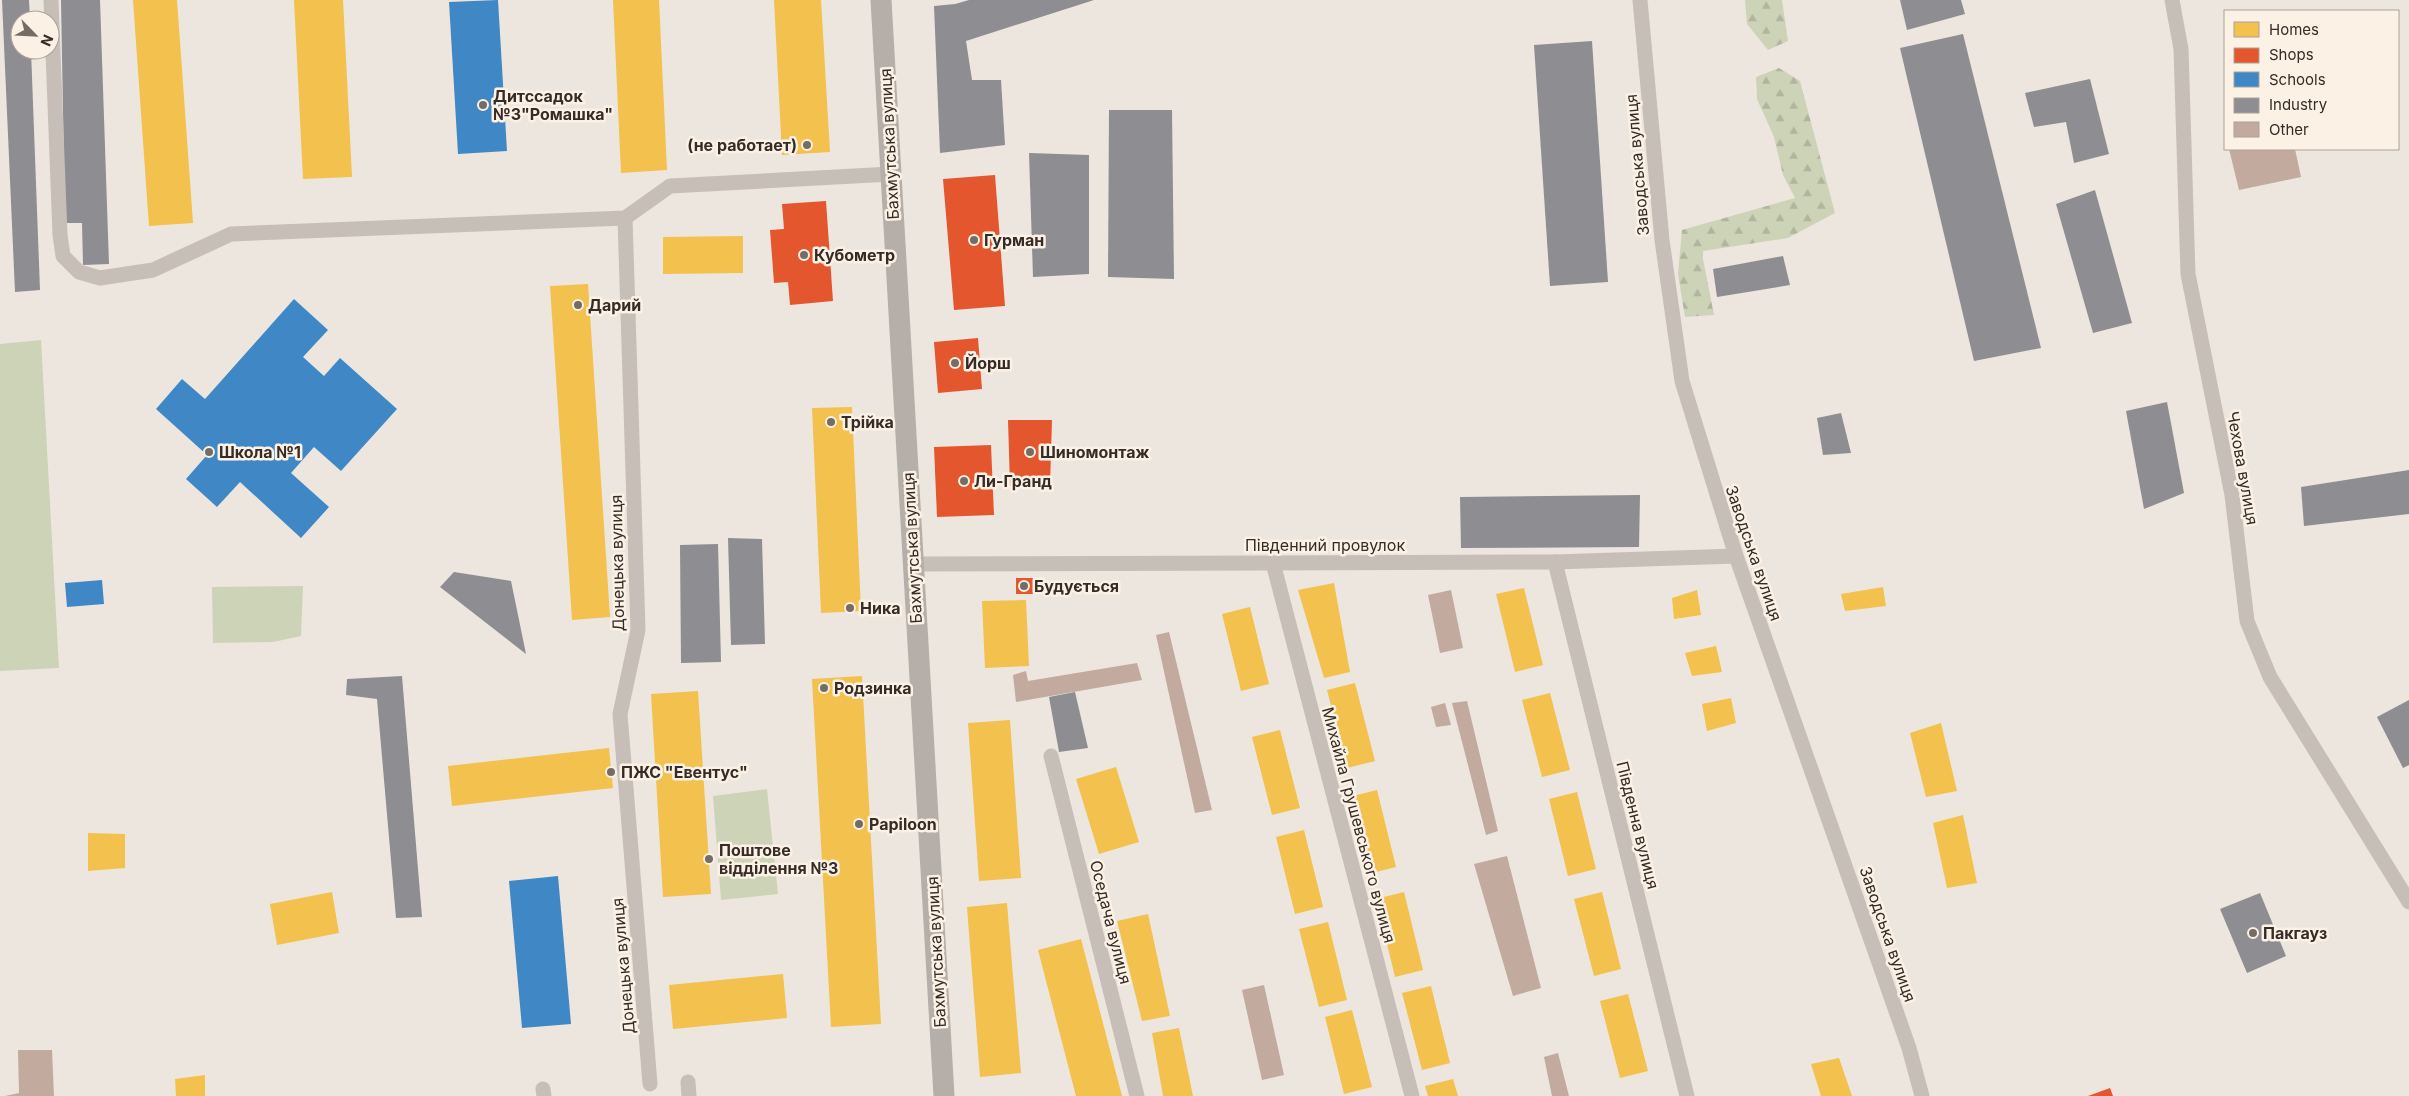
<svg xmlns="http://www.w3.org/2000/svg" width="2409" height="1096" font-family="Inter,sans-serif">
<style>
.forest{fill:url(#forest-firs)}
.green{fill:#cdd3b7}
.homes{fill:#f2c14e}
.shops{fill:#e4572e}
.schools{fill:#3f88c5}
.industry{fill:#8d8d92}
.building{fill:#c2aa9e}
.lines{fill:none;stroke-linecap:round;stroke-linejoin:round}
.street{stroke:#c6beb7;stroke-width:15}
.secondary{stroke:#b6aea8;stroke-width:21}
.poi-dot{fill:#766c66;stroke:#fbf1e4;stroke-width:2}
.labels{text-anchor:middle;stroke-width:5;stroke-linejoin:round;paint-order:stroke}
.poi-label{font-size:16px;font-weight:bold;fill:#362b26;stroke:#fbf1e4;text-anchor:start}
.street-label{font-size:16px;fill:#362b26;stroke:#fbf1e4}
</style>
<defs>
<pattern id="forest-firs" width="22" height="20" patternUnits="userSpaceOnUse" patternTransform="scale(1.25)"><rect width="22" height="20" fill="#cdd3b7"/><path d="M5 1l3.5 6h-7zM16 11l3.5 6h-7z" fill="#b1b59d"/></pattern>
</defs>
<rect width="100%" height="100%" fill="#ede6de"/>
<g class="forest">
<polygon points="1745,0 1782,0 1788,41 1768,50 1747,24"/>
<polygon points="1779,68 1800,81 1835,213 1788,238 1703,251 1703,259 1714,315 1685,317 1678,274 1682,230 1795,198 1783,175 1774,137 1757,99 1756,77"/>
</g>
<g class="green">
<polygon points="41,340 59,668 0,671 0,344"/>
<polygon points="303,586 301,636 273,642 213,643 212,587"/>
<polygon points="767,789 778,894 721,900 713,796"/>
</g>
<g class="homes">
<polygon points="133,0 177,0 193,223 149,226"/>
<polygon points="294,0 343,0 352,177 303,179"/>
<polygon points="613,0 659,0 667,170 621,173"/>
<polygon points="774,0 821,0 830,152 782,155"/>
<polygon points="743,236 743,273 663,274 663,237"/>
<polygon points="588,284 610,617 572,620 550,286"/>
<polygon points="852,407 861,611 821,613 812,408"/>
<polygon points="1334,583 1350,672 1324,678 1298,590"/>
<polygon points="1883,587 1886,606 1845,611 1841,594"/>
<polygon points="1524,588 1543,665 1515,672 1496,594"/>
<polygon points="1697,590 1701,615 1674,619 1672,598"/>
<polygon points="1026,600 1029,666 985,668 982,601"/>
<polygon points="1250,607 1269,684 1241,691 1222,614"/>
<polygon points="1716,646 1722,672 1692,676 1685,653"/>
<polygon points="862,676 881,1024 831,1027 812,679"/>
<polygon points="1355,683 1375,761 1347,768 1327,690"/>
<polygon points="698,691 711,894 663,897 651,694"/>
<polygon points="1550,693 1570,770 1542,777 1522,700"/>
<polygon points="1731,698 1736,723 1707,731 1702,704"/>
<polygon points="1010,720 1021,878 979,881 968,723"/>
<polygon points="1941,723 1957,791 1926,797 1910,733"/>
<polygon points="1280,730 1300,808 1272,815 1252,737"/>
<polygon points="609,748 613,788 452,806 448,766"/>
<polygon points="1116,767 1139,842 1099,854 1076,779"/>
<polygon points="1377,790 1396,867 1368,874 1349,797"/>
<polygon points="1577,792 1596,869 1568,876 1549,799"/>
<polygon points="1963,815 1977,883 1947,888 1933,823"/>
<polygon points="1304,830 1323,907 1295,914 1276,837"/>
<polygon points="88,833 125,834 125,868 88,871"/>
<polygon points="332,892 339,933 277,945 270,904"/>
<polygon points="1404,892 1423,970 1395,977 1376,899"/>
<polygon points="1602,892 1621,969 1594,976 1574,899"/>
<polygon points="1007,903 1021,1073 980,1077 967,907"/>
<polygon points="1148,914 1170,1016 1142,1021 1117,921"/>
<polygon points="1328,922 1347,1000 1319,1007 1299,929"/>
<polygon points="1081,939 1122,1096 1076,1096 1038,950"/>
<polygon points="783,974 787,1018 673,1029 669,985"/>
<polygon points="1431,986 1450,1063 1422,1070 1402,993"/>
<polygon points="1628,994 1648,1071 1620,1078 1600,1001"/>
<polygon points="1352,1010 1372,1087 1344,1094 1325,1017"/>
<polygon points="1179,1028 1193,1096 1163,1096 1152,1033"/>
<polygon points="1839,1058 1852,1096 1821,1096 1811,1064"/>
<polygon points="205,1075 205,1096 176,1096 175,1079"/>
<polygon points="1453,1079 1458,1096 1428,1096 1425,1086"/>
</g>
<g class="shops">
<polygon points="995,175 1005,306 954,310 943,179"/>
<polygon points="826,201 833,301 790,305 788,282 774,283 770,230 784,229 782,204"/>
<polygon points="978,338 982,389 938,393 934,342"/>
<polygon points="1008,420 1052,420 1050,484 1010,486"/>
<polygon points="991,445 994,515 937,517 934,447"/>
<rect x="1016" y="578" width="17" height="16"/>
<polygon points="2110,1088 2113,1096 2088,1096"/>
</g>
<g class="schools">
<polygon points="498,0 507,151 458,154 449,2"/>
<polygon points="294,299 328,330 303,357 324,376 340,358 397,409 341,471 314,447 291,473 329,507 301,538 240,482 217,507 186,479 207,455 156,409 182,379 205,399"/>
<polygon points="102,580 104,604 67,607 65,583"/>
<polygon points="558,876 571,1024 522,1028 509,881"/>
</g>
<g class="industry">
<polygon points="2,0 29,0 30,20 20,20 20,50 31,50 40,290 15,292"/>
<polygon points="61,0 100,0 109,264 83,265 82,223 65,223"/>
<polygon points="969,0 1094,0 966,41 972,80 1001,80 1005,145 940,153 934,6 955,4"/>
<polygon points="1900,0 1961,0 1965,14 1907,30"/>
<polygon points="1963,34 2041,348 1974,361 1900,48"/>
<polygon points="1592,41 1608,282 1550,286 1534,45"/>
<polygon points="2090,79 2109,154 2074,163 2066,122 2034,127 2025,93"/>
<polygon points="1109,110 1172,110 1174,279 1108,277"/>
<polygon points="1029,153 1089,155 1089,274 1033,277"/>
<polygon points="2095,190 2132,323 2093,333 2056,204"/>
<polygon points="1783,256 1790,285 1717,297 1713,269"/>
<polygon points="2167,402 2184,493 2144,509 2126,411"/>
<polygon points="1841,413 1851,453 1823,455 1817,418"/>
<polygon points="2409,470 2409,514 2304,526 2301,487"/>
<polygon points="1640,495 1639,547 1461,548 1460,497"/>
<polygon points="728,538 762,539 765,644 731,645"/>
<polygon points="718,544 721,662 681,663 680,545"/>
<polygon points="454,572 511,581 526,654 440,587"/>
<polygon points="402,676 422,917 396,918 377,699 346,695 347,679"/>
<polygon points="1075,692 1088,748 1059,752 1049,697"/>
<polygon points="2409,700 2409,765 2403,768 2377,717"/>
<polygon points="2260,893 2286,956 2247,973 2220,909"/>
</g>
<g class="building">
<polygon points="2229,149 2295,149 2301,177 2239,190"/>
<polygon points="1451,590 1463,648 1440,653 1428,595"/>
<polygon points="1169,632 1212,810 1195,813 1156,635"/>
<polygon points="1137,663 1142,680 1016,702 1013,675 1026,671 1028,681"/>
<polygon points="1467,701 1498,831 1486,835 1452,703"/>
<polygon points="1445,703 1451,725 1436,727 1431,707"/>
<polygon points="1507,856 1541,988 1513,996 1474,864"/>
<polygon points="1264,985 1284,1075 1262,1080 1242,990"/>
<polygon points="18,1050 52,1050 54,1096 5,1096 19,1093"/>
<polygon points="1558,1053 1569,1096 1552,1096 1544,1057"/>
</g>
<g class="lines">
<g class="street">
<polyline points="51,0 60,235 63,256 79,272 100,278 153,270 231,234 625,218 670,186 891,174"/>
<polyline points="1640,0 1662,240 1682,381 1736,556 1909,1048 1922,1096"/>
<polyline points="2172,0 2181,49 2188,274 2232,495 2247,621 2270,677 2409,902"/>
<polyline points="625,218 638,630 620,714 650,1084"/>
<polyline points="1555,562 1687,1096"/>
<polyline points="1273,563 1412,1096"/>
<polyline points="913,564 1555,562 1736,556"/>
<polyline points="1051,756 1137,1096"/>
<polyline points="688,1082 689,1096"/>
<polyline points="543,1089 544,1096"/>
</g>
<polyline class="secondary" points="881,0 944,1096"/>
</g>
<g class="poi-dot">
<circle cx="483" cy="105" r="5"/>
<circle cx="807" cy="145" r="5"/>
<circle cx="974" cy="240" r="5"/>
<circle cx="804" cy="255" r="5"/>
<circle cx="578" cy="305" r="5"/>
<circle cx="955" cy="363" r="5"/>
<circle cx="831" cy="422" r="5"/>
<circle cx="209" cy="452" r="5"/>
<circle cx="1030" cy="452" r="5"/>
<circle cx="964" cy="481" r="5"/>
<circle cx="1024" cy="586" r="5"/>
<circle cx="850" cy="608" r="5"/>
<circle cx="824" cy="688" r="5"/>
<circle cx="611" cy="772" r="5"/>
<circle cx="859" cy="824" r="5"/>
<circle cx="709" cy="859" r="5"/>
<circle cx="2253" cy="933" r="5"/>
</g>
<g class="labels">
<g class="poi-label">
<text x="493" y="102">Дитссадок<tspan x="493" dy="18">№3"Ромашка"</tspan></text>
<text x="797" y="151" text-anchor="end">(не работает)</text>
<text x="984" y="246">Гурман</text>
<text x="814" y="261">Кубометр</text>
<text x="588" y="311">Дарий</text>
<text x="965" y="369">Йорш</text>
<text x="841" y="428">Трійка</text>
<text x="219" y="458">Школа №1</text>
<text x="1040" y="458">Шиномонтаж</text>
<text x="974" y="487">Ли-Гранд</text>
<text x="1034" y="592">Будується</text>
<text x="860" y="614">Ника</text>
<text x="834" y="694">Родзинка</text>
<text x="621" y="778">ПЖС "Евентус"</text>
<text x="869" y="830">Papiloon</text>
<text x="719" y="856">Поштове<tspan x="719" dy="18">відділення №3</tspan></text>
<text x="2263" y="939">Пакгауз</text>
</g>
<g class="street-label">
<text transform="translate(889 144) rotate(-93)" y="6">Бахмутська вулиця</text>
<text transform="translate(1637 165) rotate(-95)" y="6">Заводська вулиця</text>
<text transform="translate(2243 468) rotate(80)" y="6">Чехова вулиця</text>
<text x="1325" y="551">Південний провулок</text>
<text transform="translate(912 548) rotate(-93)" y="6">Бахмутська вулиця</text>
<text transform="translate(1754 553) rotate(71)" y="6">Заводська вулиця</text>
<text transform="translate(617 563) rotate(-91)" y="6">Донецька вулиця</text>
<text transform="translate(1359 825) rotate(75)" y="6">Михайла Грушевського вулиця</text>
<text transform="translate(1638 825) rotate(76)" y="6">Південна вулиця</text>
<text transform="translate(1111 922) rotate(76)" y="6">Оседача вулиця</text>
<text transform="translate(1888 934) rotate(71)" y="6">Заводська вулиця</text>
<text transform="translate(936 952) rotate(-93)" y="6">Бахмутська вулиця</text>
<text transform="translate(623 966) rotate(-95)" y="6">Донецька вулиця</text>
</g>
</g>
<rect x="2224" y="10" width="175" height="140" fill="#fbf1e4" stroke="#aca298"/>
<rect x="2234" y="22" width="25" height="15" fill="#f2c14e" stroke="#aca298"/>
<text x="2269" y="35" font-size="15" fill="#362b26">Homes</text>
<rect x="2234" y="48" width="25" height="15" fill="#e4572e" stroke="#aca298"/>
<text x="2269" y="60" font-size="15" fill="#362b26">Shops</text>
<rect x="2234" y="72" width="25" height="15" fill="#3f88c5" stroke="#aca298"/>
<text x="2269" y="85" font-size="15" fill="#362b26">Schools</text>
<rect x="2234" y="98" width="25" height="15" fill="#8d8d92" stroke="#aca298"/>
<text x="2269" y="110" font-size="15" fill="#362b26">Industry</text>
<rect x="2234" y="122" width="25" height="15" fill="#c2aa9e" stroke="#aca298"/>
<text x="2269" y="135" font-size="15" fill="#362b26">Other</text>
<g transform="translate(35 35) rotate(114)"><circle r="24" fill="#fbf1e4" stroke="#aca298"/>
<path d="M0-4L9 19L0 12L-9 19Z" fill="#766c66"/>
<text y="-8" font-size="14" font-weight="bold" text-anchor="middle" fill="#362b26">N</text>
</g>
</svg>
